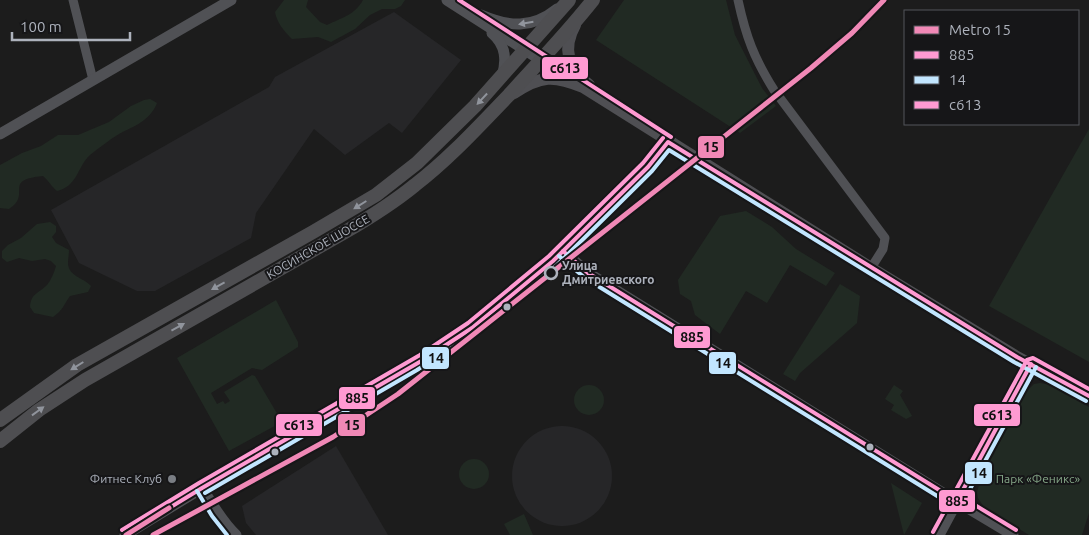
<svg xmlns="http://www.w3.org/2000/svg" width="1089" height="535" font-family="Ubuntu,sans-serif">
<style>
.built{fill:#262628}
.green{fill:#212a23}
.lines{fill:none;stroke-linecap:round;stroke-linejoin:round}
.minor{stroke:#505155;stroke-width:9}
.tertiary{stroke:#505155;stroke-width:11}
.secondary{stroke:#4f4f53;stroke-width:12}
.trunk{stroke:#4e4e51;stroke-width:14}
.bus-1-casing{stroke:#161618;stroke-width:8}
.bus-2-casing{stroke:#161618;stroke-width:8}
.bus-3-casing{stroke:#161618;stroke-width:8}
.bus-1{stroke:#ff9ad2;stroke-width:4}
.bus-2{stroke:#c2e6ff;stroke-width:4}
.bus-3{stroke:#ff9ad2;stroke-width:4}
.metro-1-casing{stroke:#161618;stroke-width:9}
.metro-1{stroke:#f088b6;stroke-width:5}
.oneway{fill:#91959d}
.oneway2{fill:#90949c}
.stop-dot{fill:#161618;stroke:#adb2bc;stroke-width:2.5}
.bus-dot{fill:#adb2bc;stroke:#161618;stroke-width:2}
.poi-dot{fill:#7a7e84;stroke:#161618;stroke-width:2}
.labels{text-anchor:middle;stroke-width:4;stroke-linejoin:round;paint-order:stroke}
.street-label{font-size:12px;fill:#adb2bc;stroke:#161618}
.stop-label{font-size:12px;font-weight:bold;fill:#adb2bc;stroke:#161618;text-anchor:start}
.poi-label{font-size:12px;fill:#adb2bc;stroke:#161618;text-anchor:end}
.park-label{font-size:12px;fill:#85a788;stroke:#161618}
.line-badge{stroke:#161618;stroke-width:2}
.pale-badge-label{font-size:14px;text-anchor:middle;font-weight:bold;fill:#111}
</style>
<rect width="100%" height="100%" fill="#1c1c1c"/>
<g class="built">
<polygon points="394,12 461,60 402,133 389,123 345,155 314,129 256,213 251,238 155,291 137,291 79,263 51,210 269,87 275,77"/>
<circle cx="562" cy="476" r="50"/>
<polygon points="336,446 388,535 256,535 246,523 242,506"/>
</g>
<g class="green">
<path d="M284 0H308L306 7 320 22 327 25C341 18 355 15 363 0H405L401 6 395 9H382L370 15 355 29 331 42 318 37 292 39C284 31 277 23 275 12Z"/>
<polygon points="624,0 726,0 735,35 762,88 776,106 740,133 596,40"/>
<path d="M150 99 157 103C150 121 134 126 119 134 109 140 99 148 90 155 77 167 78 186 57 191 51 186 49 181 43 176 1 180 33 194 9 209L0 208V165L22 153 41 146 58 135H78L109 122 131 106 144 100Z"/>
<polygon points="1089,129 1089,362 989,306"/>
<polygon points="746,211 772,227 796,249 835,273 826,286 790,265 767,303 746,291 720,334 695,315 691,301 680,294 678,280 720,216"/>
<path d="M50 222 56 226V232L52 237 56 243 69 250C69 255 68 258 68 263 68 276 84 278 91 286L88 292 70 296C62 307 65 308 53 317L34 313 30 307C31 293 38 294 47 285 51 280 54 273 56 266L51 261 45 259 32 261 19 258 7 262 2 258V251L8 245 21 238 37 224Z"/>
<polygon points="840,284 860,296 857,323 800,373 795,381 783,374"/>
<polygon points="276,300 298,342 298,347 262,370 252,368 211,393 217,404 223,401 225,404 230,401 224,392 252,375 255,376 282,422 229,451 177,358"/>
<polygon points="1040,383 1051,385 1089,407 1089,513 1082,535 1029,535 984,507 978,498 977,492 981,478 1027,391 1034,384"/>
<polygon points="894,385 903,391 900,395 912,416 906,419 891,410 894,405 885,399"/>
<circle cx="589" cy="400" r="15"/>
<circle cx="474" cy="474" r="15"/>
<polygon points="891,483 922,503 904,535"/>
<polygon points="524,514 533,535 510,535 504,524"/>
</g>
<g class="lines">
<g class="minor">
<polyline points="73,0 93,80"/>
<path d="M738 0C746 37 754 58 774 90L885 238 883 249 871 268"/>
</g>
<g class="tertiary">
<polyline points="447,0 575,82"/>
<path d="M481 15C509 27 532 29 557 9"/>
<path d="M492 33C506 45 507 60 502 77"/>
<polyline points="0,134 231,0"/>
<polyline points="563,251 588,273 941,492 1013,535"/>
<path d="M202 488C212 504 222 522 236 535"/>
<polyline points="125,535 202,488 423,360 472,328 511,297 553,261 648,167 668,142"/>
<polyline points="939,535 1031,364"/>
</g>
<g class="secondary">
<path d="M575 25C562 48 568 70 589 85"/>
<path d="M514 93C541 75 554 75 583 87L871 268 1017 357 1089 396"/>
</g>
<g class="trunk">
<polyline points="0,420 77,365 313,232 376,195 417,163 475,106 569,0"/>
<path d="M0 441 39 410 85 380 345 232C369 218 393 203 415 185 449 159 479 126 509 95 537 64 567 33 593 0"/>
</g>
<defs>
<g id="bus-1">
<polyline points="563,251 588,273 957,501 1031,364"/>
<polyline points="125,535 202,488 423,360 472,328 553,261 648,167 668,142 1017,357 1089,396"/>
</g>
<g id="bus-2">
<polyline points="559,256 585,278 955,507 959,507 962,504 1036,367"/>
<polyline points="197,491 212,516 227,535"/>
<polyline points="205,493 417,370 476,333 557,265 652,171 669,150 1014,362 1086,401"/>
</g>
<g id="bus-3">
<polyline points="459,0 671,137"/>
<polyline points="960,496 1016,530"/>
<polyline points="122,530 199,483 420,355 468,323 549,256 643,163 663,138"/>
<polyline points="933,532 1027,360 1033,358 1089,389"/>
</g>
</defs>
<use href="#bus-1" class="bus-1-casing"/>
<use href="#bus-2" class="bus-2-casing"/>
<use href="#bus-3" class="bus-3-casing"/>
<use href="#bus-1" class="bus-1"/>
<use href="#bus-2" class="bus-2"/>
<use href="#bus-3" class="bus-3"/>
<defs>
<g id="metro-1">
<polyline points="126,535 169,508"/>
<polyline points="153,535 333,437 398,394 811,68 852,33 884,0"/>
</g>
</defs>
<use href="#metro-1" class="metro-1-casing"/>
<use href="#metro-1" class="metro-1"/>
</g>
<defs><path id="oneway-solid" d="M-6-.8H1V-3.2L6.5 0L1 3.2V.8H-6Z" transform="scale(1.25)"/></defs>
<use class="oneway" href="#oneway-solid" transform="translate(526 23) rotate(170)"/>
<g class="oneway2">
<use href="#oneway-solid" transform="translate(482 99) rotate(133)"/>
<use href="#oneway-solid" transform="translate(360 205) rotate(148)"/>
<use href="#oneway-solid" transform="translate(218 286) rotate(151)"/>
<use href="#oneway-solid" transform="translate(178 327) rotate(-29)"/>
<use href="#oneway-solid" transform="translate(77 366) rotate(148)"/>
<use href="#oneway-solid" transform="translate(38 411) rotate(-36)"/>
</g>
<circle class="stop-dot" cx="551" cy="273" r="6"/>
<g class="bus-dot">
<circle cx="507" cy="307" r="4.5"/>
<circle cx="870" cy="447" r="4.5"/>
<circle cx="275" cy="452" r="4.5"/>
</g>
<circle class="poi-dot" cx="172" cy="479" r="5"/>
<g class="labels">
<g class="street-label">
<text transform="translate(318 247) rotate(-30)" y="4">КОСИНСКОЕ ШОССЕ</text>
</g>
<g class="stop-label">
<text x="562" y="270">Улица<tspan x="562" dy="14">Дмитриевского</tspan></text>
</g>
<g class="poi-label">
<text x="162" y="483">Фитнес Клуб</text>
</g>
<g class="park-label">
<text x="1038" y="483">Парк «Феникс»</text>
</g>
</g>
<g class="line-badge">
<rect x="541" y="56" width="48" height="24" rx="5" fill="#ff9ad2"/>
<rect x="697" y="135" width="28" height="24" rx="5" fill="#f088b6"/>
<rect x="673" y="325" width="38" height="24" rx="5" fill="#ff9ad2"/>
<rect x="421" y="346" width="29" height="24" rx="5" fill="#c2e6ff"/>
<rect x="708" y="351" width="29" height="24" rx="5" fill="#c2e6ff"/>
<rect x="338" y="386" width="38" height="24" rx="5" fill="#ff9ad2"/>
<rect x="973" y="403" width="48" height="24" rx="5" fill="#ff9ad2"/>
<rect x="337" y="413" width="29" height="24" rx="5" fill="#f088b6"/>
<rect x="275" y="413" width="48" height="24" rx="5" fill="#ff9ad2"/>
<rect x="964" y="461" width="29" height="24" rx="5" fill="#c2e6ff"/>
<rect x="938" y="489" width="38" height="24" rx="5" fill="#ff9ad2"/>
</g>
<g class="pale-badge-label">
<text x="565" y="73">с613</text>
<text x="711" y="152">15</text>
<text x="692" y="342">885</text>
<text x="436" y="363">14</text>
<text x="723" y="368">14</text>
<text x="357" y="403">885</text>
<text x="997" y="420">с613</text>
<text x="352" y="430">15</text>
<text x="299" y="430">с613</text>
<text x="979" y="478">14</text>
<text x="957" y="506">885</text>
</g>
<rect x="904" y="10" width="175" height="115" fill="#161618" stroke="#52545a"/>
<rect x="914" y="26" width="25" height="8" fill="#f088b6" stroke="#52545a"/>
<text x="949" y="35" font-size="15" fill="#adb2bc">Metro 15</text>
<rect x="914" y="51" width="25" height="8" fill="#ff9ad2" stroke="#52545a"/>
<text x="949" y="60" font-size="15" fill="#adb2bc">885</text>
<rect x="914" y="76" width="25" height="8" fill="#c2e6ff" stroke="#52545a"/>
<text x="949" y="85" font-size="15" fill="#adb2bc">14</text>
<rect x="914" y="101" width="25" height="8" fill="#ff9ad2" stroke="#52545a"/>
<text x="949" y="110" font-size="15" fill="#adb2bc">с613</text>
<path d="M12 32v8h118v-8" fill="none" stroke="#adb2bc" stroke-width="2.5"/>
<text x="20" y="32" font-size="15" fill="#adb2bc" stroke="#161618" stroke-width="4" paint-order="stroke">100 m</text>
</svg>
